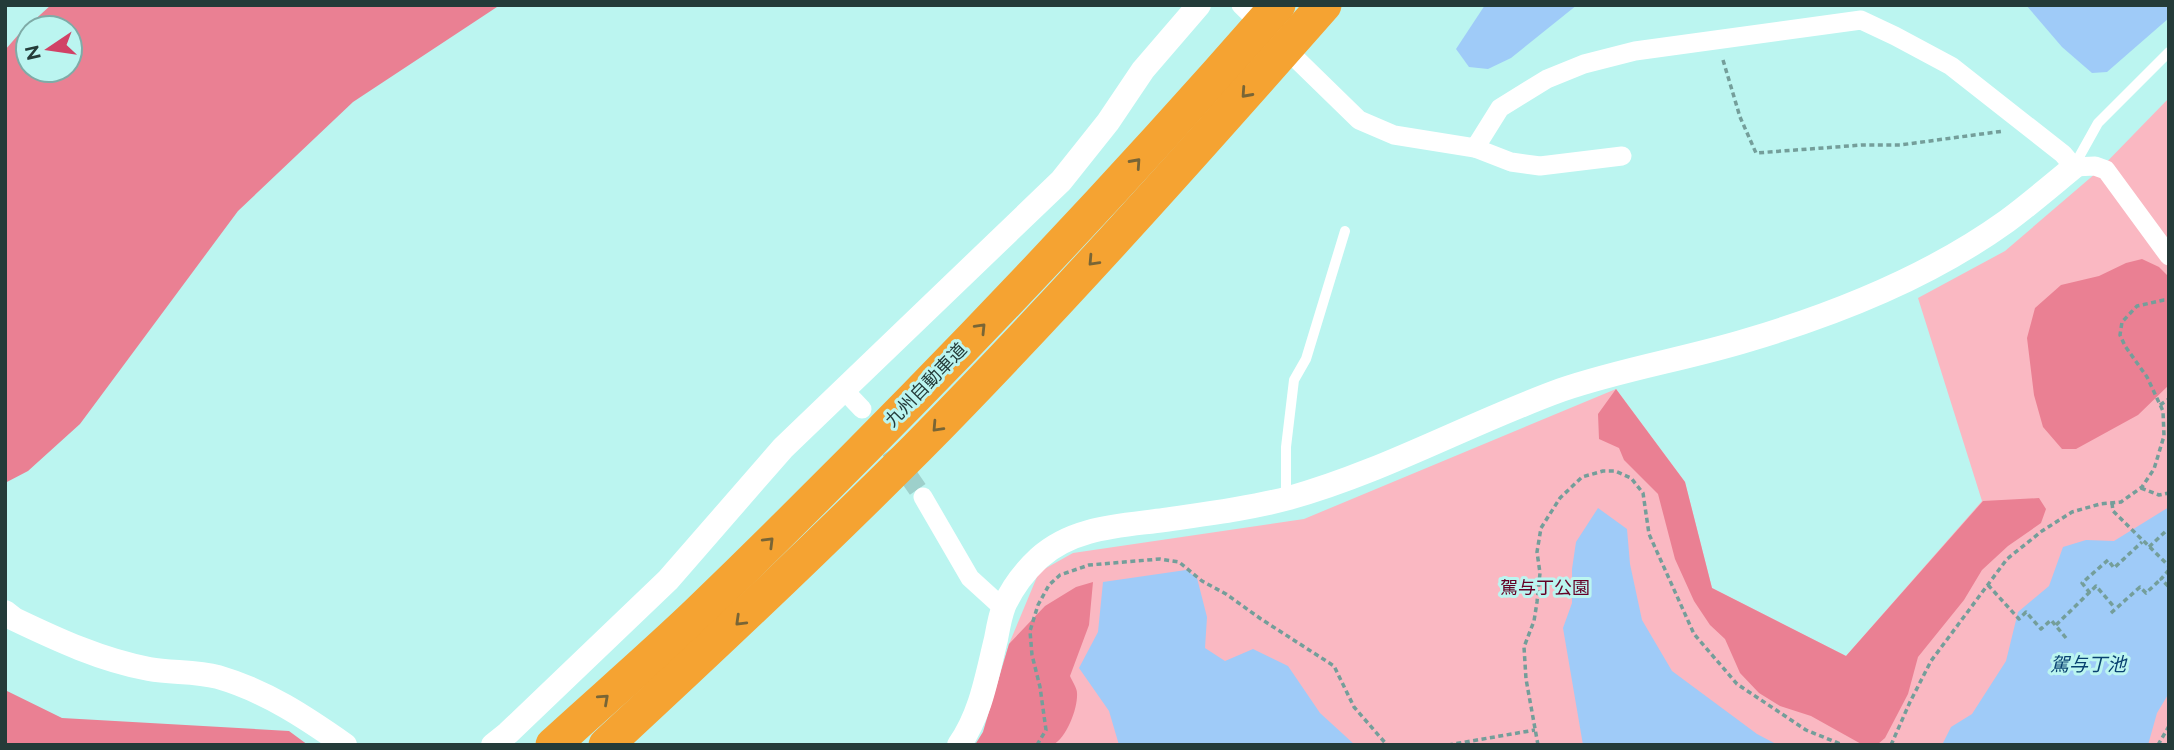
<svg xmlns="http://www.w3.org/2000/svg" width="2174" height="750" font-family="Raleway,'Noto Sans JP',sans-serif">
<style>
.green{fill:#fab8c2}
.forest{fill:#ea8093;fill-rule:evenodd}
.water{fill:#9fcbf8}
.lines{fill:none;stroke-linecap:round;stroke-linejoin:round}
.minor-tunnel{stroke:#9dd0cb;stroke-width:19;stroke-dasharray:19 10;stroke-linecap:butt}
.path{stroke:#749e9a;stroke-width:3.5;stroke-dasharray:5 3.5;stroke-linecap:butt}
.service{stroke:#fff;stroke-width:10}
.minor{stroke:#fff;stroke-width:19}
.tertiary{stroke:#fff;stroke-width:24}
.motorway{stroke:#f5a332;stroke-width:35}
.oneway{stroke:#786536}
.labels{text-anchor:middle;stroke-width:6;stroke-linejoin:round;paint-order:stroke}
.street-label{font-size:18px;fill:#243b39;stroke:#bbf5f0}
.park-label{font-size:18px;fill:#650025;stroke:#bbf5f0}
.water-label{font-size:19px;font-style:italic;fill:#084170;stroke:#bbf5f0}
</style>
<rect width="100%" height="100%" fill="#bbf5f0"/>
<polygon class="green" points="2169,98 2169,745 975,745 983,732 1009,644 1039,572 1073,553 1304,519 1616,389 1685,482 1712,588 1846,656 1982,501 1918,298 2005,251 2096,173"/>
<g class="forest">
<path d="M51 5H500L353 102 238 211 80 424 28 471 5 483V50L19 34ZM28 28H70V70H28Z"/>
<polygon points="2142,259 2159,267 2169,277 2169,385 2138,415 2076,449 2062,449 2043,427 2034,395 2027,338 2035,308 2061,285 2099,276 2126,263"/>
<polygon points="1616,389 1685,482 1712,588 1846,656 1983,501 2039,498 2046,509 2041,523 2008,546 1982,570 1964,600 1918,657 1908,694 1885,738 1878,744 1863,745 1811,716 1780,706 1759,693 1740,673 1725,639 1710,625 1694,601 1675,559 1658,494 1624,460 1619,448 1599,439 1598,414"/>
<path d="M1093 582 1089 625 1070 676C1072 681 1077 688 1077 693 1078 708 1067 737 1053 745H975L983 732 1009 644 1045 606 1076 587Z"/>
<polygon points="5,690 62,718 289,731 308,745 5,745"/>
</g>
<g class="water">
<polygon points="1485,5 1577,5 1511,58 1488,69 1469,67 1456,49"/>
<polygon points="2026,5 2169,5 2169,18 2107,72 2092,73 2062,47"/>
<polygon points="2169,507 2169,693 2157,713 2148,745 1942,745 1951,727 1972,714 2006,661 2018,612 2049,586 2063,547 2086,540 2114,541"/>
<polygon points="1598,508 1627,529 1630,564 1642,620 1672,671 1757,734 1778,745 1583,745 1563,628 1572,603 1572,569 1576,542"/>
<polygon points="1186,570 1197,578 1207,617 1205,648 1225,661 1253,649 1288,666 1320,713 1355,745 1119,745 1109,711 1079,668 1098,632 1103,582"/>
</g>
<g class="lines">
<polyline class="minor-tunnel" points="874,426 923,497"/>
<g class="path">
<polyline points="1723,60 1740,117 1756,153 1862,145 1900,145 2004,131"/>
<polyline points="2160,405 2169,399"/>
<polyline points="2141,488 2159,495 2169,493"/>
<polyline points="2112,503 2113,511 2169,566"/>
<polyline points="2149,547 2166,531"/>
<polyline points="2169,570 2161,579 2169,587"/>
<polyline points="1988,585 2019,619 2026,612 2041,629 2051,620 2066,638"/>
<polyline points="2090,593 2082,583 2108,560 2114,568 2142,542"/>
<polyline points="2111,613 2140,587 2146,593 2161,579"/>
<polyline points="2056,625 2096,586 2115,608"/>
<polyline points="1037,745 1046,730 1040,687 1032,655 1030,631 1038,605 1049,585 1060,575 1089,565 1160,559 1179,562 1202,581 1226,594 1261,619 1334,666 1354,707 1387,745"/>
<polyline points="1448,745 1535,730"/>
<polyline points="1538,745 1526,679 1524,647 1534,621 1537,602 1540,573 1537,552 1541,528 1560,498 1582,477 1603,471 1615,471 1631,478 1643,493 1649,534 1694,634 1737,684 1806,730 1843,745"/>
<polyline points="1891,745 1910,702 1931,661 2007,559 2042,531 2072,512 2100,504 2121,502 2142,487 2154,469 2164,436 2163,411 2147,377 2125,346 2120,335 2122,322 2137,306 2164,300 2169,300"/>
<polyline points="2158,745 2169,726"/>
</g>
<g class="service">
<polyline points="2074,166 2098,123 2169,52"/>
<polyline points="1286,498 1286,447 1294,380 1306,359 1345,231"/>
</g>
<g class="minor">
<polyline points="1241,5 1359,120 1394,135 1475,148 1500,108 1547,79 1584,64 1635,51 1861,20 1895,36 1951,66 2063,154 2074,167 2095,166 2106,170 2169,256"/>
<polyline points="1475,148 1511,162 1540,166 1622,156"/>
<polyline points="843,389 862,409"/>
<polyline points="923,497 970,578 1003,608"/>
</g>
<g class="tertiary">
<path d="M5 612 14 619C58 640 101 660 149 669 172 673 196 671 218 677 266 691 305 717 345 745"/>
<polyline points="493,745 508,733 668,580 783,448 1061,181 1108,122 1143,70 1199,5"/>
<path d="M959 745C981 714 987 675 996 639 998 628 1000 616 1004 606 1012 588 1024 572 1039 558 1073 527 1120 526 1164 520 1205 514 1248 509 1289 498 1383 472 1470 423 1561 390 1622 369 1686 359 1748 340 1839 313 1929 277 2007 221 2030 204 2052 185 2074 167"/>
</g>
<g class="motorway">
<path d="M553 745C601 701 651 658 698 613 899 418 1094 216 1278 5"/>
<path d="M606 745C711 648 815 550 916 449 1057 306 1191 156 1324 5"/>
</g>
</g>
<defs><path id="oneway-chevron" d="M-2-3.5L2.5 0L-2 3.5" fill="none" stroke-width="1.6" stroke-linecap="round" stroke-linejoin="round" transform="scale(1.75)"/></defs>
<g class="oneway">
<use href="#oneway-chevron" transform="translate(1246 93) rotate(132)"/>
<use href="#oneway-chevron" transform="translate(1136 163) rotate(-48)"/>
<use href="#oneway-chevron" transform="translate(1093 261) rotate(133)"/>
<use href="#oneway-chevron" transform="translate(981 328) rotate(-46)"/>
<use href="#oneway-chevron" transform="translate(937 427) rotate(133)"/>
<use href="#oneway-chevron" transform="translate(769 542) rotate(-45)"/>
<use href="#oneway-chevron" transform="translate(740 621) rotate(136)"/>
<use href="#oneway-chevron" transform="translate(604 699) rotate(-42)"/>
</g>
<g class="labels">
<g class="street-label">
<text transform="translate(926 385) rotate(-46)" y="6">九州自動車道</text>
</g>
<g class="park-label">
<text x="1545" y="594">駕与丁公園</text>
</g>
<g class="water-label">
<text x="2088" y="671">駕与丁池</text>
</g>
</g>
<rect width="2174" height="750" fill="none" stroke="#243b39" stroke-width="14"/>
<g transform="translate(49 49) rotate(257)"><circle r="33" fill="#bbf5f0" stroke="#7faba7" stroke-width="2"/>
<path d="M0-5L12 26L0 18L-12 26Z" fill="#d14266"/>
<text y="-10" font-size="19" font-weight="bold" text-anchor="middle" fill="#243b39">N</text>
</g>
</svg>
